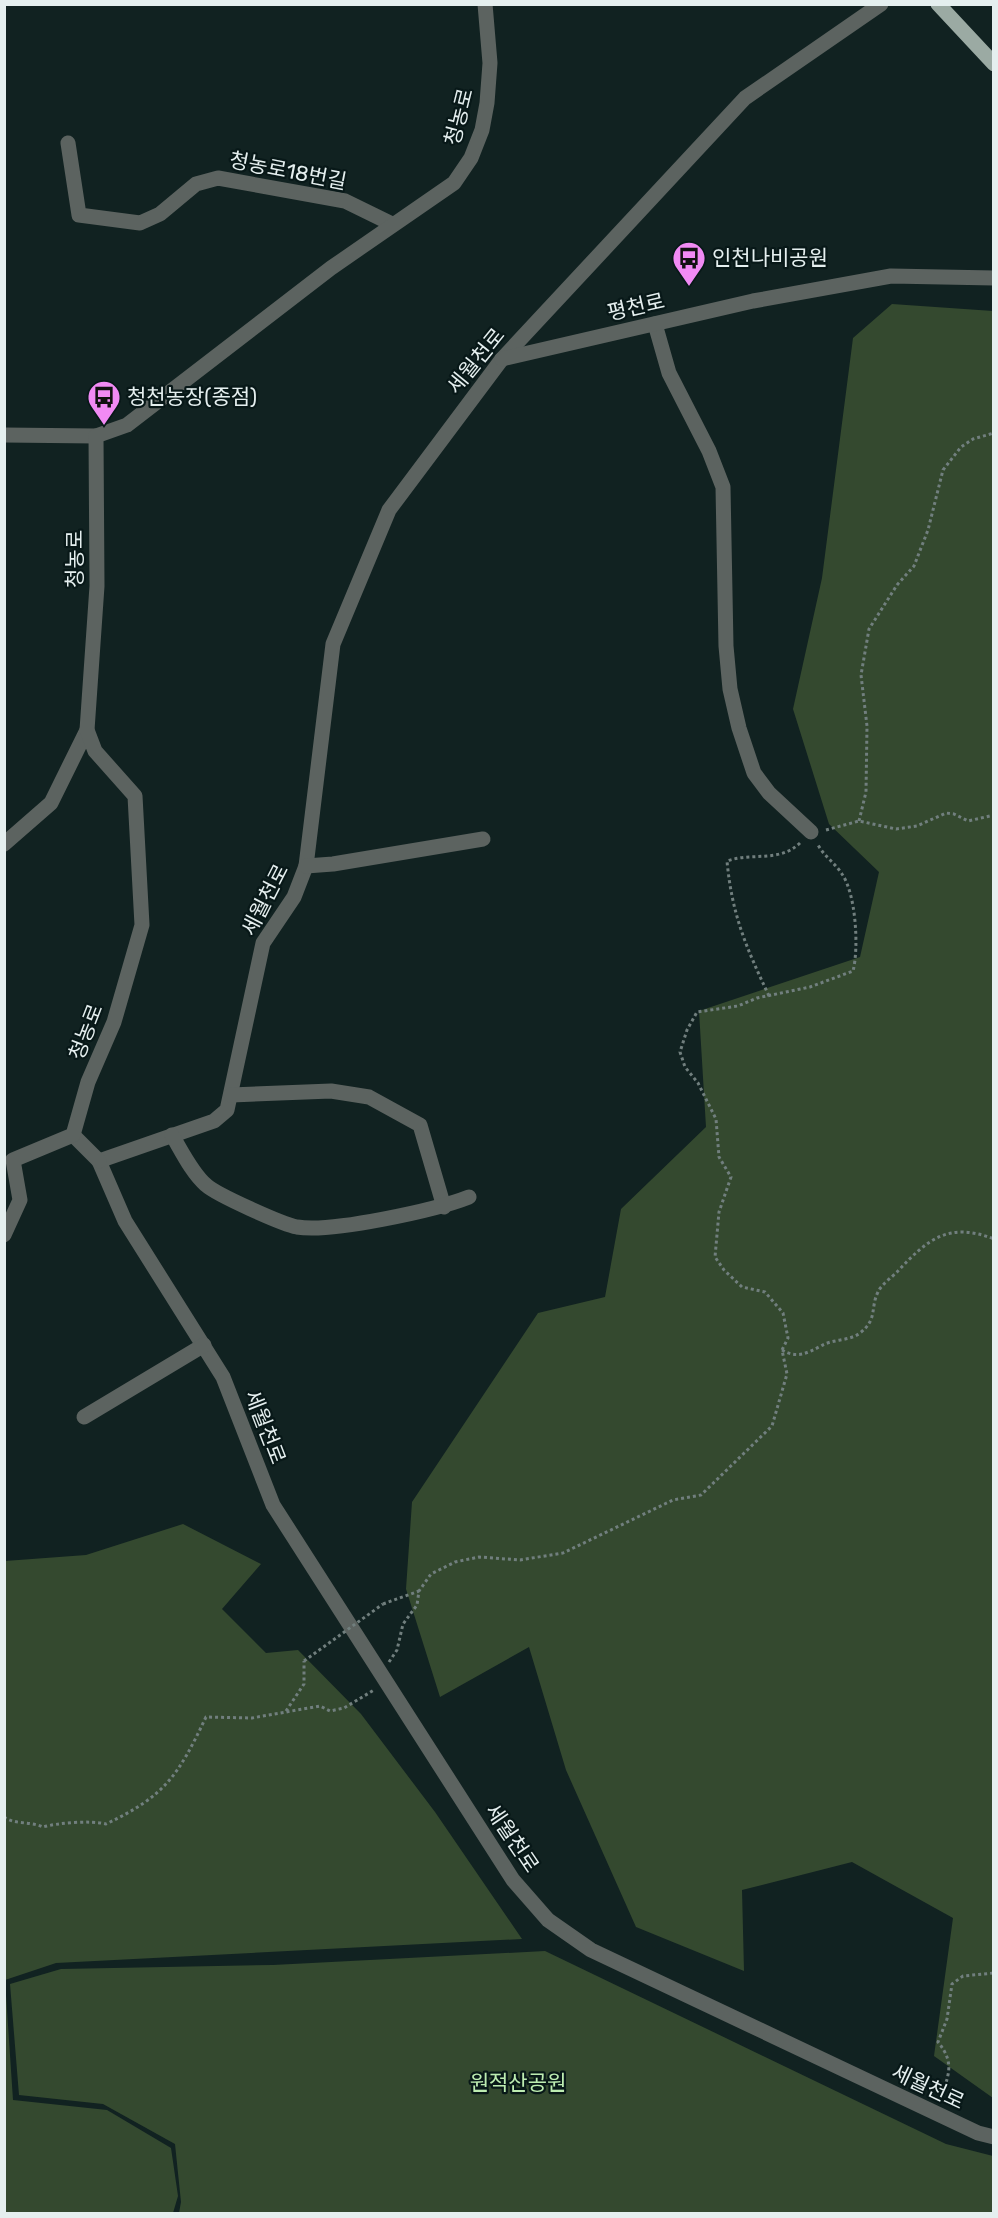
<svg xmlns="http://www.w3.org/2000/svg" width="998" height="2218" font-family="Rubik,'Noto Sans KR',sans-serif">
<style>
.green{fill:#34492f}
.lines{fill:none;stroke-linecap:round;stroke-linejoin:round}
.path{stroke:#717f7e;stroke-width:3;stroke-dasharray:3 3;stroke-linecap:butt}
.minor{stroke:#5c6360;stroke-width:15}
.major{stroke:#9baaa3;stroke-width:15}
.path-bridge{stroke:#717f7e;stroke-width:3;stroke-dasharray:3 3;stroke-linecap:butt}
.labels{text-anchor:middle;stroke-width:4.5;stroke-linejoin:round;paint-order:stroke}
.street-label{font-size:21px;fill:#e5efef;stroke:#081818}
.poi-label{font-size:21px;fill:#e5efef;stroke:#081818;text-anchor:start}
.park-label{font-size:21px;fill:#bdecb1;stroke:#081818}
</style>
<rect width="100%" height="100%" fill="#112221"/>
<g class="green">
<polygon points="892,304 993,311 993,2098 934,2056 953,1918 852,1862 742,1890 744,1971 636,1927 566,1770 529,1647 440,1697 406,1589 412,1502 538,1313 605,1297 621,1209 706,1127 699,1011 860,957 879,872 829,824 793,709 822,578 853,338"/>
<polygon points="183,1524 261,1564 222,1609 266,1653 298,1650 361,1714 435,1812 522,1939 56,1963 5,1980 13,2100 107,2110 171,2148 178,2196 173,2213 5,2213 5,1561 86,1555"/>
<polygon points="545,1951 946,2144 993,2156 993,2213 179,2213 181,2202 175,2144 103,2104 19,2095 10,1984 61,1969 273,1965"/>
</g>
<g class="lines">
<g class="path">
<polyline points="859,821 866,792 867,726 861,675 869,629 897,585 914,566 928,530 943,470 961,447 973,439 994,433"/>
<polyline points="826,830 859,821 896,829 917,826 946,813 954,814 968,821 994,815"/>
<path d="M769 996C746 947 732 915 727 861 752 852 779 863 800 843"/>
<path d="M782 1350C797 1359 807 1353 821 1346 832 1339 850 1341 860 1333 878 1319 870 1308 878 1292 881 1285 892 1277 897 1272 927 1240 948 1221 994 1239"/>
<polyline points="383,1604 419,1591"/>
<path d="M389 1662 397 1650 403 1624 417 1605 419 1591 431 1574 455 1562 479 1557 520 1560 563 1553 673 1500 701 1495 772 1426 787 1374 782 1350 788 1338 783 1313 765 1292 742 1287 724 1270 715 1257 719 1212 731 1177 719 1157 716 1119 698 1083 685 1067 680 1052 687 1030 697 1012 738 1006 757 998 810 987 853 971C859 948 856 894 842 874 835 863 824 856 818 845"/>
<polyline points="286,1711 304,1684 304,1661"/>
<path d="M4 1817C15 1825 30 1821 43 1827 57 1823 91 1820 106 1824 165 1796 178 1776 206 1717L252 1718 320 1706 330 1711 344 1708 374 1690"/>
<path d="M940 2099C949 2075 955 2063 938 2042L947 2019 952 1984 963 1976 994 1973"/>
</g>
<g class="minor">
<polyline points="881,4 745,98 502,359 389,510 333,644 306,866 294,897 263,943 227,1110 214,1121 99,1161 125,1221 223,1377 273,1505 513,1880 548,1920 591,1950 978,2133 994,2137"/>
<polyline points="68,143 79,215 140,223 160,214 196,184 218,178 345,201 392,224"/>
<polyline points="655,324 669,373 709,451 723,487 726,646 730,689 739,728 754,773 769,793 811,832"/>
<polyline points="502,359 753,301 891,276 994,278"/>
<polyline points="4,435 96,436"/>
<polyline points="4,844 51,803 87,730"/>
<polyline points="306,866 333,864 483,839"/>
<polyline points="231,1095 331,1091 369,1097 420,1125 444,1207"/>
<polyline points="73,1135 99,1161"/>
<path d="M172 1135C181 1150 192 1173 206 1185 217 1195 282 1224 297 1227 331 1233 436 1210 469 1197"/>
<polyline points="4,1235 20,1200 13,1160 73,1135 88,1082 114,1022 142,925 135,796 95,751 87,730 97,586 96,436 127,425 331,268 454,183 471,158 482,130 487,103 490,63 485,4"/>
<polyline points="84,1417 204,1345"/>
</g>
<polyline class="major" points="938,4 994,64"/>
<polyline class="path-bridge" points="304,1661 383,1604"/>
</g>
<defs>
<symbol id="bus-pin" viewBox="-11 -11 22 30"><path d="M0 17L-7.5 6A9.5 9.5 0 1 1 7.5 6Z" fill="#f18af4" stroke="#081818"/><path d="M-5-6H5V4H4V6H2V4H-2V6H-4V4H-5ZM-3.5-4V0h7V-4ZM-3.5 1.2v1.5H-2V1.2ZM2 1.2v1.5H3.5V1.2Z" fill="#111"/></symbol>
</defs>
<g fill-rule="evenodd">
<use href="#bus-pin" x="670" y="239" width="38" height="52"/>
<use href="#bus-pin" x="85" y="378" width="38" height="52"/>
</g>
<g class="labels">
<g class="street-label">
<text transform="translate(459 117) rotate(-76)" y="7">청농로</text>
<text transform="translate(288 171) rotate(11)" y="7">청농로18번길</text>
<text transform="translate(636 307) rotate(-13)" y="7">평천로</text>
<text transform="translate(476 361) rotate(-51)" y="7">세월천로</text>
<text transform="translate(75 559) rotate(-90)" y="7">청농로</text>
<text transform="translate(265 900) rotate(-63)" y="7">세월천로</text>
<text transform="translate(86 1032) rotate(-69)" y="7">청농로</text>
<text transform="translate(265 1427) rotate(69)" y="7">세월천로</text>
<text transform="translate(512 1838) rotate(56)" y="7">세월천로</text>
<text transform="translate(928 2087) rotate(25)" y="7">세월천로</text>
</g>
<g class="poi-label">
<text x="712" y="265">인천나비공원</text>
<text x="127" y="404">청천농장(종점)</text>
</g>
<g class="park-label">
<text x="518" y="2090">원적산공원</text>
</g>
</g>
<rect width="998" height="2218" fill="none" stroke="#e5efef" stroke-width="12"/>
</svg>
